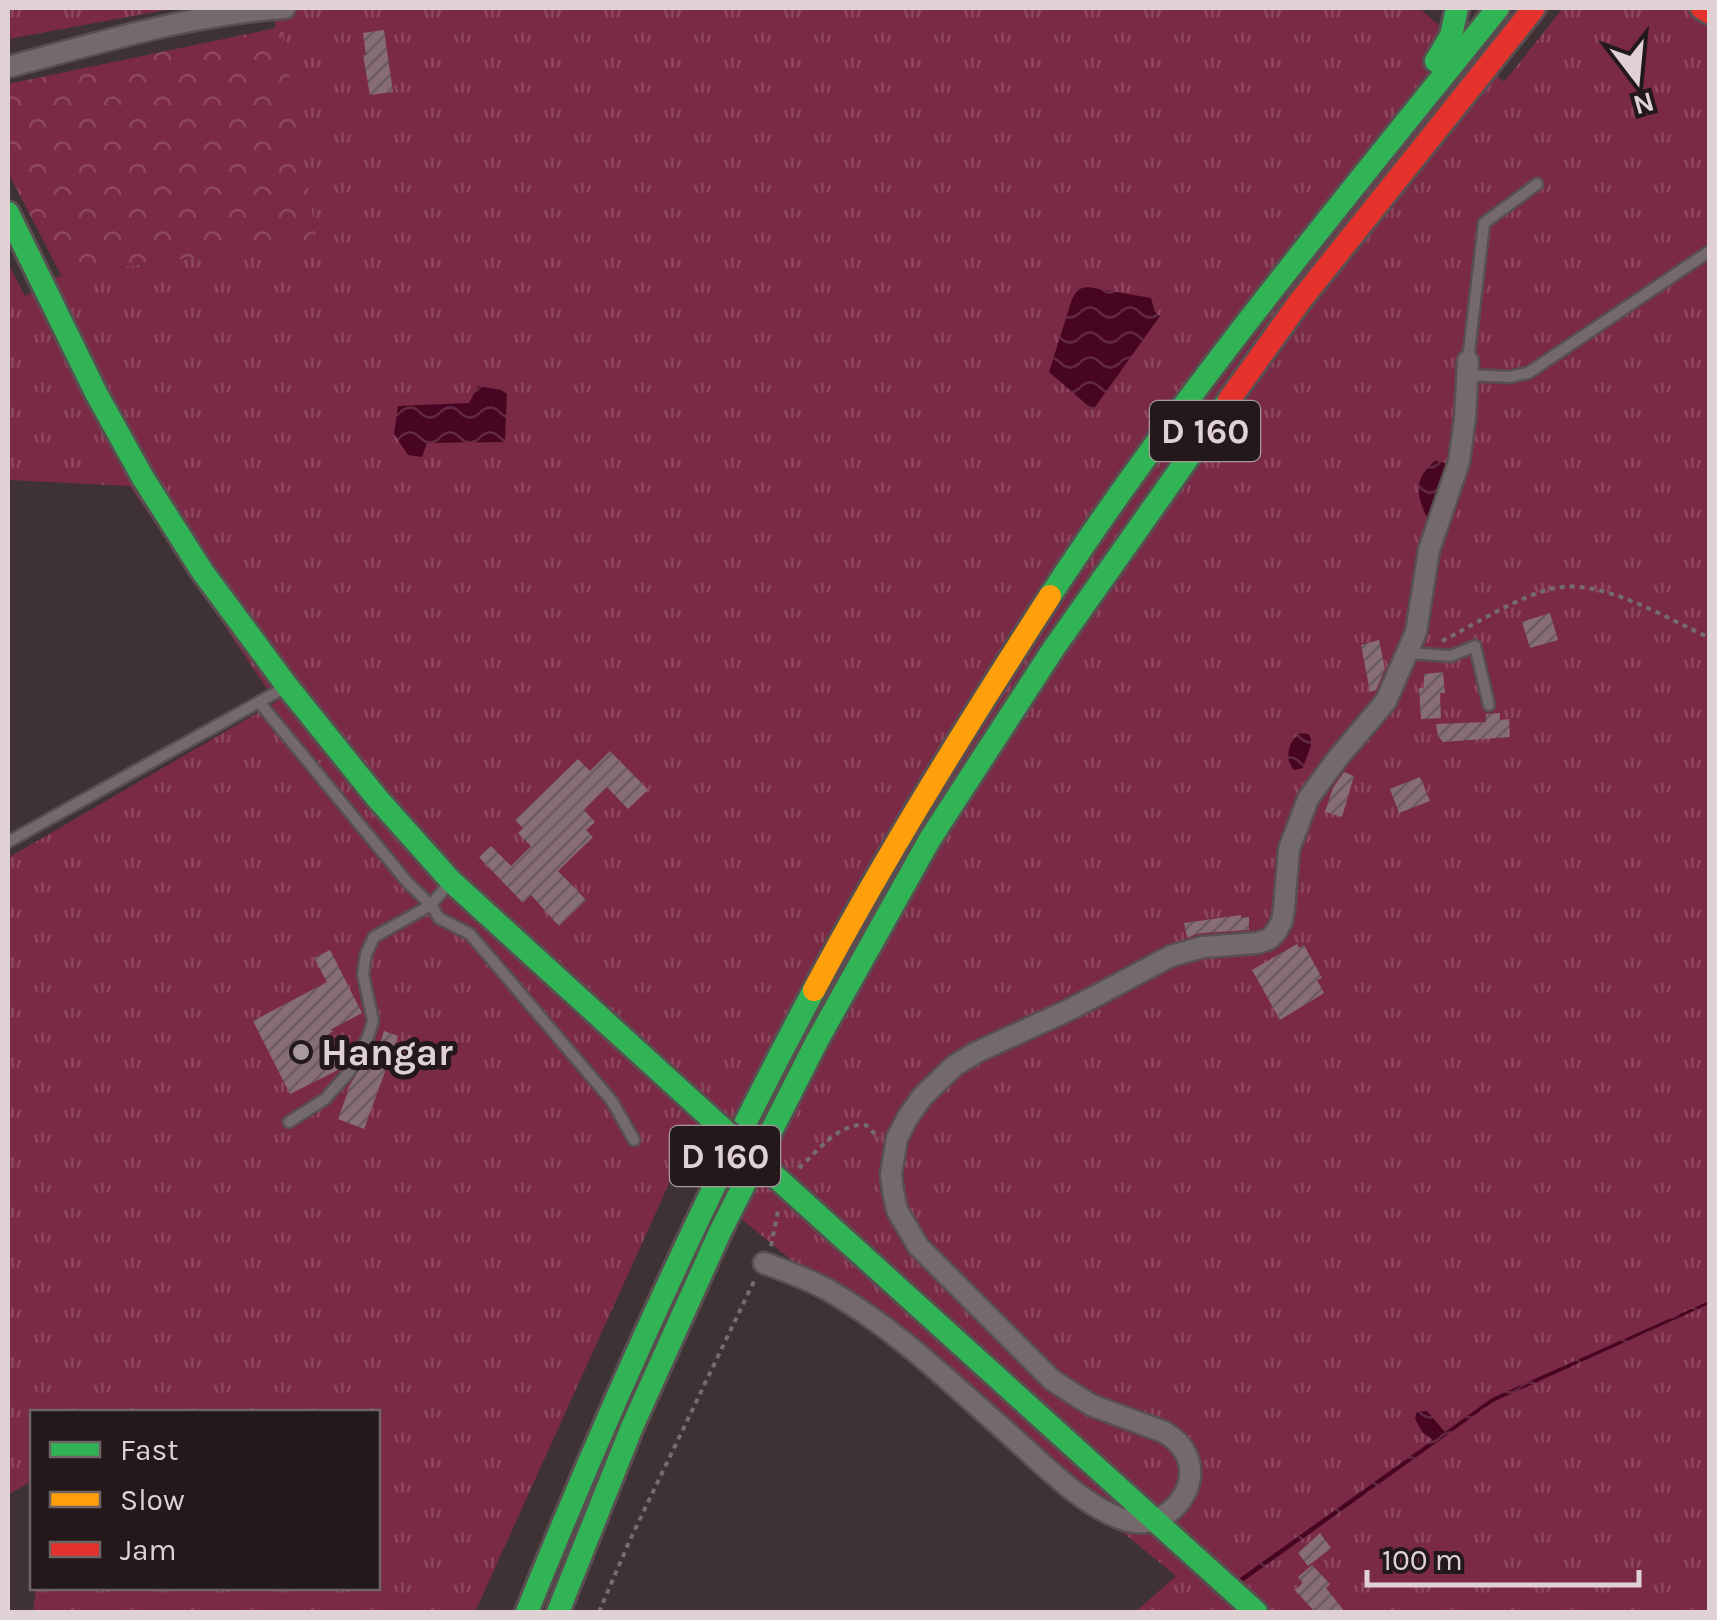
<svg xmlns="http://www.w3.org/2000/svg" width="1717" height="1620" font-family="Karla,sans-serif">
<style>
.grass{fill:url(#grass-tufts)}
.forest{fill:url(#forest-crowns)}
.water{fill:url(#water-waves)}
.building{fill:url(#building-hatch)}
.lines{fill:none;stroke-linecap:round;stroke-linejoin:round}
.lane-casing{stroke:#594f51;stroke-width:15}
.street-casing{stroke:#594f51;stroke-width:25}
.fast-casing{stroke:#594f51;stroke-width:28}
.slow-casing{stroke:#594f51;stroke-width:28}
.jam-casing{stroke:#594f51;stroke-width:28}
.path{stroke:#756c6e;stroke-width:4;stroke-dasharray:5 5;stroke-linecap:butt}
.lane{stroke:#74696c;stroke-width:10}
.street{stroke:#74696c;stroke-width:20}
.fast{stroke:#30b455;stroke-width:22}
.slow{stroke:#ff9f0a;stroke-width:22}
.jam{stroke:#e5322d;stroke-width:22}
.fast-bridge-casing{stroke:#594f51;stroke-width:28;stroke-linecap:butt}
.fast-bridge{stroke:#30b455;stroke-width:22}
.poi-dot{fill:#a7999c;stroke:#23191b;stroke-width:4}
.labels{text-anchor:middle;stroke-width:10;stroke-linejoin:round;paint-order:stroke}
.shield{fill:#23191b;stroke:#a79a9c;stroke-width:2.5}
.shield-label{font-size:35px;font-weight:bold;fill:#dfd1d4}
.poi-label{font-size:38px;font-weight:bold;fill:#dfd1d4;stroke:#23191b;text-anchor:start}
</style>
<defs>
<pattern id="grass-tufts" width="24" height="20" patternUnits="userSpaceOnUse" patternTransform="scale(2.5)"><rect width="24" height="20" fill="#7b2a46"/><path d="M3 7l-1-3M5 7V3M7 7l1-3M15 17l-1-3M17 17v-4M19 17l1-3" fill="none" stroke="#8d4860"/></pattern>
<pattern id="forest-crowns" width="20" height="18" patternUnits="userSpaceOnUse" patternTransform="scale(2.5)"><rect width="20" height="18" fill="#7b2a46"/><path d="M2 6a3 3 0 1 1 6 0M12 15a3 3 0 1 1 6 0" fill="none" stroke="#8d4860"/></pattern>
<pattern id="water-waves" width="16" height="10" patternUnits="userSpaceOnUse" patternTransform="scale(2.5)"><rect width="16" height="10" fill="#470522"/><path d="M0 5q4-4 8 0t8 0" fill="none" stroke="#612841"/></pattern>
<pattern id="building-hatch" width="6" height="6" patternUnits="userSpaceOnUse" patternTransform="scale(2.5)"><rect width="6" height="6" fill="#876d74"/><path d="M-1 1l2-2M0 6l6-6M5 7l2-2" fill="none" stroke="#6c5b5f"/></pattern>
</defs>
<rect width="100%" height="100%" fill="#3e3235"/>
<g class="grass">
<polygon points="8,8 176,8 8,39"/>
<polygon points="272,8 1419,8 1504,82 1563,8 1709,8 1709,1612 1135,1612 1176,1576 677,1166 475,1612 33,1612 36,1588 378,1588 378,1412 32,1412 32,1481 8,1495 8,858 276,702 130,486 8,480 8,263 25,296 61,275 317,241"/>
</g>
<polygon class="forest" points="281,27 317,241 61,275 8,172 8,84"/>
<g class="water">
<polygon points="1088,287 1151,298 1155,312 1160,316 1093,410 1049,372 1072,299 1078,289"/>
<polygon points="478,386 507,391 505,442 427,443 422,457 408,455 394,434 398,406 469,403"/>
<path d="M1435 461 1445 463 1450 471 1431 529C1420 499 1408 484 1435 461Z"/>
<path d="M1300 733 1309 734C1315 743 1306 757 1303 768L1294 770C1284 759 1288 742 1300 733Z"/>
<polygon points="1709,1301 1709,1304 1493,1402 1237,1586 1233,1583 1433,1440 1423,1433 1415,1419 1417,1412 1427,1411 1445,1432 1492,1398"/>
</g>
<g class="building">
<polygon points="384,30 393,92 370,95 363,55 366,55 363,33"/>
<polygon points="1550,613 1558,640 1530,648 1522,622"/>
<polygon points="1379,640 1385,669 1376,690 1370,692 1361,645"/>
<polygon points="1443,672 1445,693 1440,693 1441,718 1421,719 1419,688 1424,688 1424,674"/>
<polygon points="1500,713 1500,720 1509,719 1510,737 1443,742 1438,736 1436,724 1486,722 1486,714"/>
<polygon points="610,751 648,790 628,809 607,787 584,810 595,822 586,830 593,837 558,871 586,900 559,926 531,895 523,903 479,857 491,846 511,866 531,846 518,833 523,828 515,820 578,759 590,771"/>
<polygon points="1344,772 1354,776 1342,817 1325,812 1333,788"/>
<polygon points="1420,777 1430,801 1399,813 1390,789"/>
<polygon points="1241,915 1241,918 1249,917 1249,930 1202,933 1187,937 1184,923"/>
<polygon points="1297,944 1299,948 1304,945 1322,978 1317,980 1324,993 1280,1020 1252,970"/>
<polygon points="330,950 362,1013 330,1030 334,1031 326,1036 340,1069 290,1094 253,1021 327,982 314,958"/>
<polygon points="384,1031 398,1036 364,1129 338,1119 351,1083 374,1045 379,1047"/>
<polygon points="1320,1533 1331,1548 1308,1566 1298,1553"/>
<polygon points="1312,1565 1330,1584 1326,1588 1345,1612 1315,1612 1295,1590 1303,1583 1298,1577"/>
</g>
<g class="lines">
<defs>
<g id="lane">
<polyline points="1468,361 1484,223 1537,184"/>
<polyline points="1468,375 1509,377 1528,373 1710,251"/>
<polyline points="1408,653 1451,656 1475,646 1489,705"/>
<polyline points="259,702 408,883 431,905 439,918 470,934 612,1101 634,1140"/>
<polyline points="8,842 286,687"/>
<polyline points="289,1122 325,1099 350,1071 368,1037 373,1021 363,974 366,954 374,937 431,905 450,882"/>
</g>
<g id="street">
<path d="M8 67C98 43 191 14 285 8"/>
<path d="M764 1263C786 1271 808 1279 828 1290 894 1327 951 1383 1008 1433 1041 1462 1082 1506 1125 1520 1174 1536 1221 1465 1164 1432L1091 1405 1052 1380 918 1246 897 1210 893 1191 891 1174 897 1138 908 1117 922 1097 954 1066 977 1052 1071 1009 1171 956 1203 947 1257 943 1269 939 1276 932 1282 921 1284 909 1289 849 1308 799 1337 759 1386 701 1416 632 1429 550 1459 462 1465 418 1468 361"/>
</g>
<g id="fast">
<polyline points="1436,61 1451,36 1457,8"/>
<polyline points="8,213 96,393 143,478 202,571 287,686 377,798 451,881 702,1110"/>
<path d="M1050 596C1185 390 1344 200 1498 8"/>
<polyline points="799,1198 1256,1612"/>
<path d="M527 1612C613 1398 705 1194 814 990"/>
<polyline points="558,1612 632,1427 720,1232 817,1041 930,839 1054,648 1229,400"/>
</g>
<path id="slow" d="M814 990C886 855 967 725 1050 596"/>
<g id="jam">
<polyline points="1702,8 1710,13"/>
<polyline points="1229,400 1300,301 1534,8"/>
</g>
</defs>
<use href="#lane" class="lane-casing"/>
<use href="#street" class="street-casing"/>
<use href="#fast" class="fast-casing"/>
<use href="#slow" class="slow-casing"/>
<use href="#jam" class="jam-casing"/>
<g class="path">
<path d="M1442 641C1476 624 1518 596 1555 588 1601 578 1668 619 1710 638"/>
<path d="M799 1168C819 1150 838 1123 866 1125L879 1138"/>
<polyline points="771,1246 778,1211"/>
<polyline points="599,1612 629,1542 756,1277"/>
</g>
<use href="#lane" class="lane"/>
<use href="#street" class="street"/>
<use href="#fast" class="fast"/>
<use href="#slow" class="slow"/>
<use href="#jam" class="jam"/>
<defs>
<polyline id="fast-bridge" points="702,1110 799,1198"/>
</defs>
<use href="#fast-bridge" class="fast-bridge-casing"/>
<use href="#fast-bridge" class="fast-bridge"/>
</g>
<circle class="poi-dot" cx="301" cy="1052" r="10"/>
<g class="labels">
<g class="shield">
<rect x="1150" y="401" width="110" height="60" rx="8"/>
<rect x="670" y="1126" width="110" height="60" rx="8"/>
</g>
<g class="shield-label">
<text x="1205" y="443">D 160</text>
<text x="725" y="1168">D 160</text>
</g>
<g class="poi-label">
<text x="321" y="1065">Hangar</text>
</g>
</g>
<rect width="1717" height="1620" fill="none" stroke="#dfd1d4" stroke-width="20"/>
<rect x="30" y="1410" width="350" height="180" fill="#23191b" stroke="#6e6365" stroke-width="2.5"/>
<rect x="50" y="1442" width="50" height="15" fill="#30b455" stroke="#6e6365" stroke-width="2.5"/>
<text x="120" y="1460" font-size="30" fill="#dfd1d4">Fast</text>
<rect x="50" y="1492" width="50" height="15" fill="#ff9f0a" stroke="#6e6365" stroke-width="2.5"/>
<text x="120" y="1510" font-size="30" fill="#dfd1d4">Slow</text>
<rect x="50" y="1542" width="50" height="15" fill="#e5322d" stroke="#6e6365" stroke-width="2.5"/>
<text x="120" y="1560" font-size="30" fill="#dfd1d4">Jam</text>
<g transform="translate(1637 80) rotate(164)" stroke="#23191b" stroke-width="8" paint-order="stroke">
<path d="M0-8L18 38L0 25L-18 38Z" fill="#dfd1d4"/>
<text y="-15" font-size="28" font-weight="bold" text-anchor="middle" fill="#dfd1d4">N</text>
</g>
<path d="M1367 1570v15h272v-15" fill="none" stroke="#dfd1d4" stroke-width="5"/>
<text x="1382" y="1570" font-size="30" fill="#dfd1d4" stroke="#23191b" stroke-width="8" paint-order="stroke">100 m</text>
</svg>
